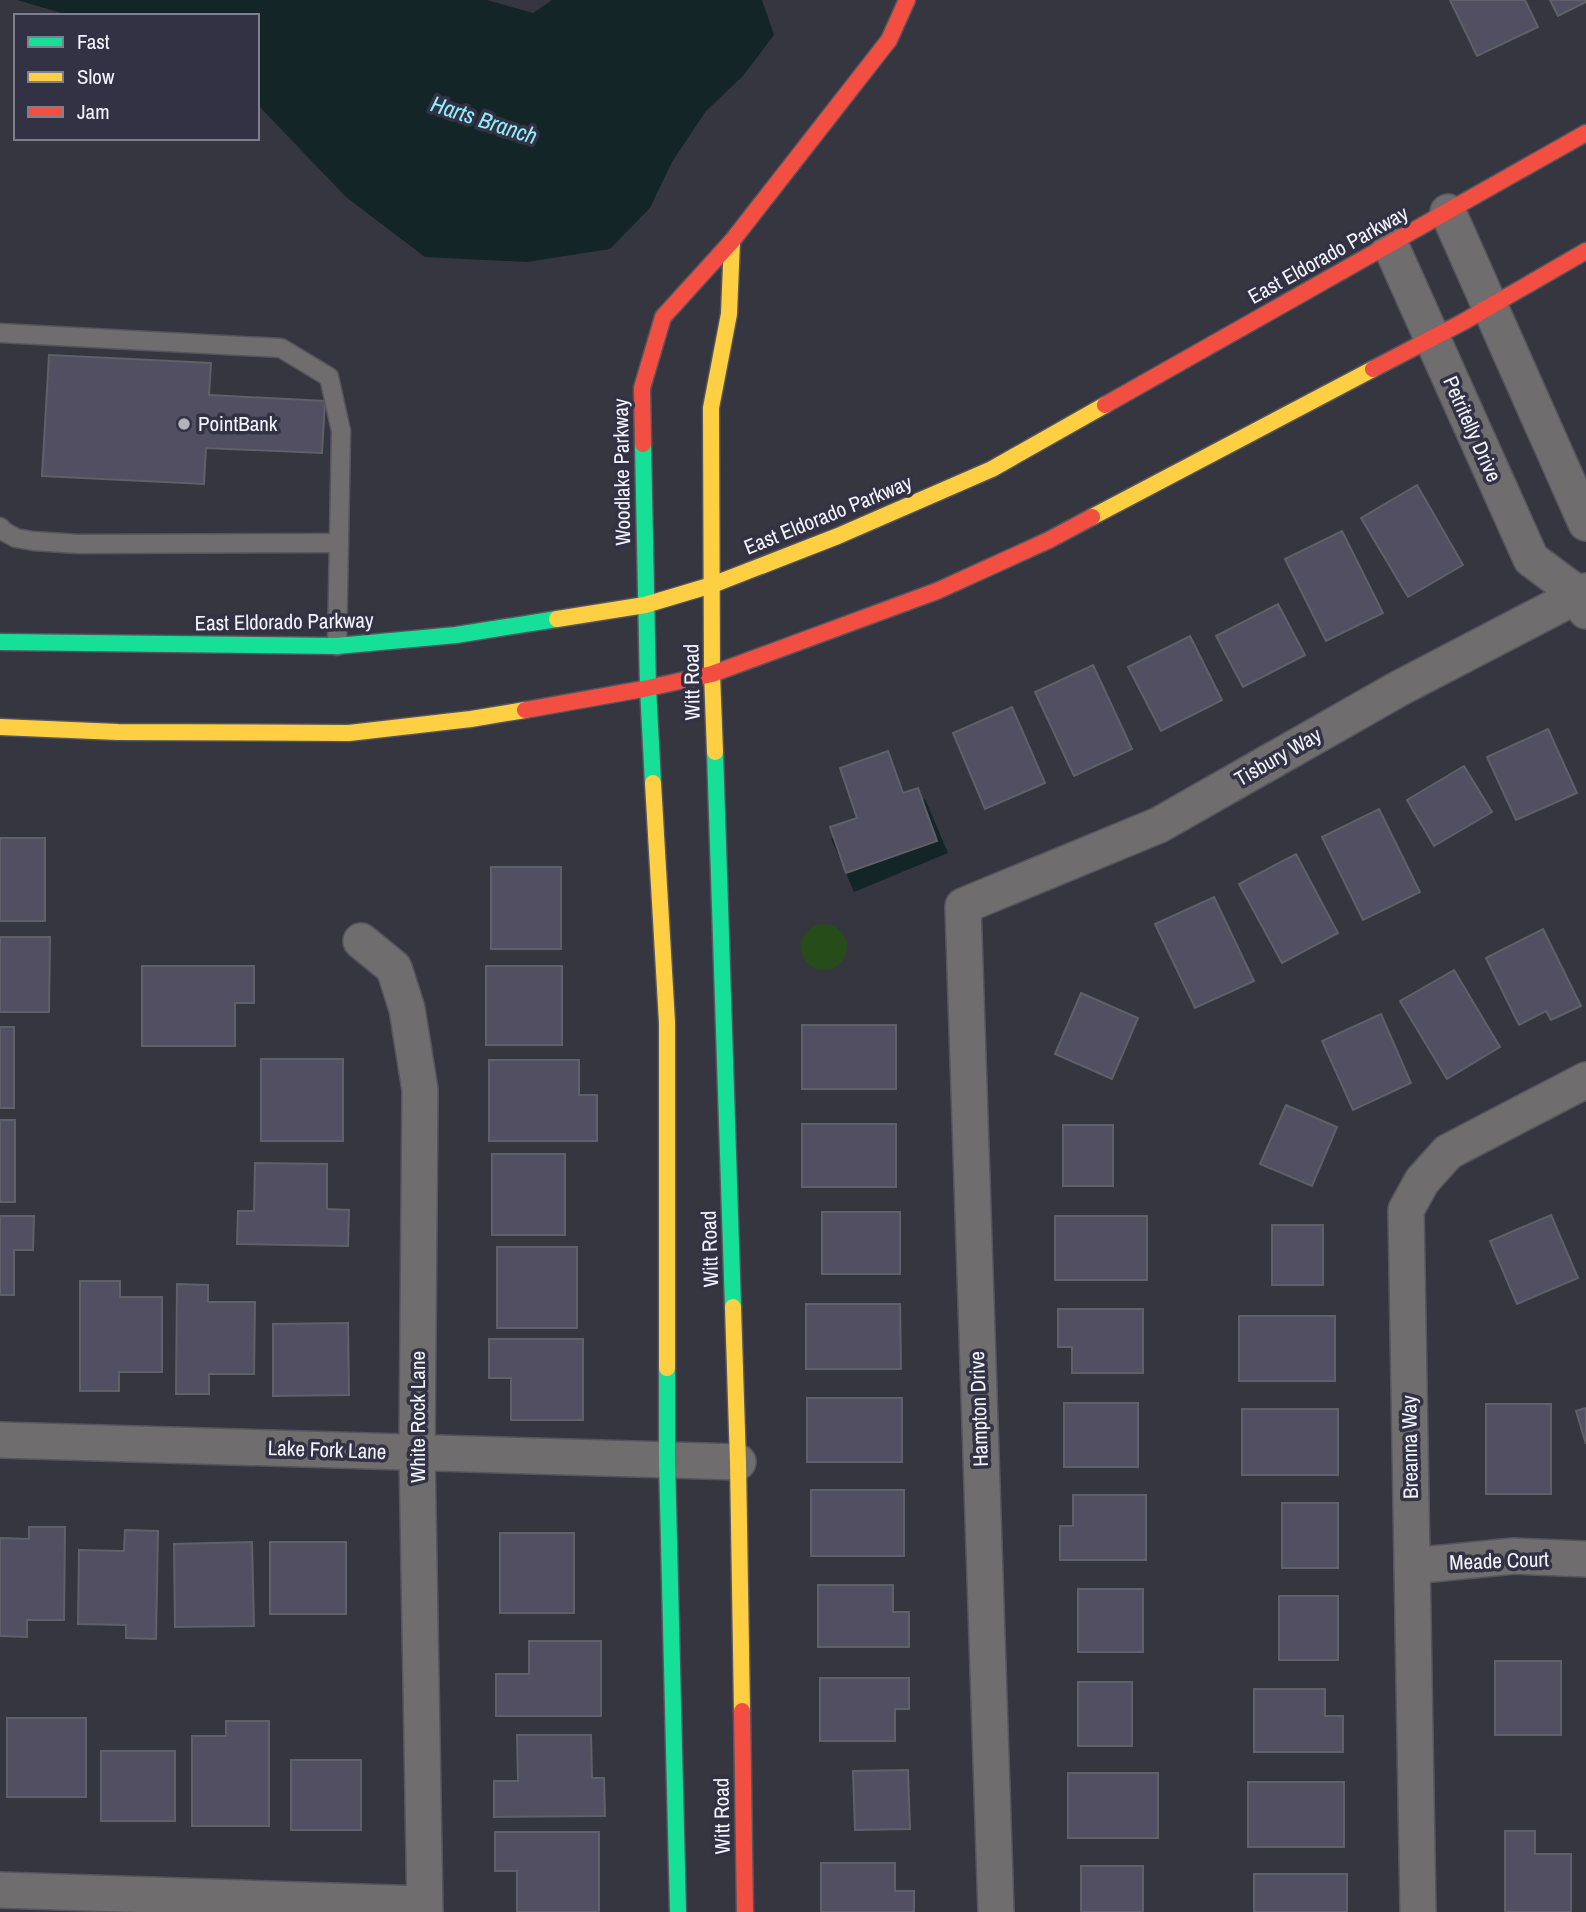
<svg xmlns="http://www.w3.org/2000/svg" width="1586" height="1912" font-family="'Archivo Narrow',sans-serif">
<style>
.green{fill:#264c19}
.water{fill:#142527}
.building{fill:#514f61;stroke:#606068;stroke-width:2}
.lines{fill:none;stroke-linecap:round;stroke-linejoin:round}
.lane-casing{stroke:#55555d;stroke-width:21}
.street-casing{stroke:#55555d;stroke-width:38}
.fast-casing{stroke:#55555d;stroke-width:19}
.slow-casing{stroke:#55555d;stroke-width:19}
.jam-casing{stroke:#55555d;stroke-width:19}
.lane{stroke:#706d6f;stroke-width:18}
.street{stroke:#706d6f;stroke-width:35}
.fast{stroke:#16e098;stroke-width:16}
.slow{stroke:#ffcf43;stroke-width:16}
.jam{stroke:#f24e42;stroke-width:16}
.poi-dot{fill:#b1b2bb;stroke:#323244;stroke-width:2.5}
.labels{text-anchor:middle;stroke-width:7;stroke-linejoin:round;paint-order:stroke}
.street-label{font-size:21px;fill:#f3f4fd;stroke:#323244}
.poi-label{font-size:21px;fill:#f3f4fd;stroke:#323244;text-anchor:start}
.water-label{font-size:23px;font-style:italic;fill:#92effc;stroke:#323244}
</style>
<rect width="100%" height="100%" fill="#363640"/>
<circle class="green" cx="824" cy="947" r="23"/>
<g class="water">
<polygon points="17,0 487,0 533,13 552,0 762,0 774,35 743,76 706,111 672,162 650,208 610,249 527,262 425,257 346,197 257,104 257,16 72,16"/>
<polygon points="925,799 948,853 854,892 831,838"/>
</g>
<g class="building">
<polygon points="1450,0 1525,0 1538,27 1477,56"/>
<polygon points="1550,0 1586,0 1586,2 1558,16"/>
<polygon points="49,355 211,363 209,395 325,401 322,453 206,448 204,484 42,476"/>
<polygon points="1417,485 1463,565 1408,597 1361,518"/>
<polygon points="1342,531 1383,613 1326,641 1285,559"/>
<polygon points="1278,604 1305,655 1243,687 1216,636"/>
<polygon points="1190,636 1222,700 1161,731 1128,667"/>
<polygon points="1093,665 1132,749 1074,776 1035,692"/>
<polygon points="1012,707 1045,783 985,809 953,733"/>
<polygon points="1548,729 1577,793 1516,820 1487,757"/>
<polygon points="888,751 903,793 918,788 937,841 846,873 830,827 857,818 840,768"/>
<polygon points="1464,766 1492,812 1434,846 1407,800"/>
<polygon points="1379,809 1420,892 1363,920 1322,837"/>
<rect x="0" y="838" width="45" height="83"/>
<polygon points="1296,854 1338,933 1282,963 1239,884"/>
<rect x="491" y="867" width="70" height="82"/>
<polygon points="1214,897 1254,981 1195,1008 1155,924"/>
<polygon points="1543,929 1581,1006 1551,1020 1546,1011 1519,1025 1486,958"/>
<polygon points="0,937 50,937 49,1012 0,1012"/>
<polygon points="142,966 254,966 254,1003 235,1003 235,1046 142,1046"/>
<rect x="486" y="966" width="76" height="79"/>
<polygon points="1454,970 1500,1047 1447,1079 1400,1001"/>
<polygon points="1081,993 1138,1018 1112,1079 1055,1054"/>
<polygon points="1381,1014 1411,1083 1353,1110 1322,1041"/>
<rect x="802" y="1025" width="94" height="64"/>
<rect x="0" y="1027" width="14" height="81"/>
<rect x="261" y="1059" width="82" height="82"/>
<polygon points="489,1060 579,1060 579,1095 597,1095 597,1141 489,1141"/>
<polygon points="1286,1105 1337,1127 1312,1186 1260,1164"/>
<rect x="0" y="1120" width="15" height="82"/>
<rect x="802" y="1124" width="94" height="63"/>
<rect x="1063" y="1125" width="50" height="61"/>
<rect x="492" y="1154" width="73" height="81"/>
<polygon points="255,1163 327,1164 327,1209 349,1210 348,1246 237,1244 238,1211 254,1211"/>
<rect x="822" y="1212" width="78" height="62"/>
<polygon points="1551,1215 1578,1278 1517,1304 1490,1241"/>
<polygon points="0,1216 34,1216 33,1250 14,1250 14,1295 0,1295"/>
<rect x="1055" y="1216" width="92" height="64"/>
<rect x="1272" y="1225" width="51" height="60"/>
<rect x="497" y="1247" width="80" height="81"/>
<polygon points="80,1281 120,1281 120,1297 162,1297 162,1372 119,1372 119,1391 80,1391"/>
<polygon points="177,1284 208,1285 208,1302 255,1302 254,1374 209,1374 209,1394 176,1394"/>
<polygon points="806,1304 900,1304 901,1369 806,1369"/>
<polygon points="1058,1309 1143,1309 1143,1373 1072,1373 1072,1347 1058,1347"/>
<rect x="1239" y="1316" width="96" height="65"/>
<polygon points="348,1323 349,1395 273,1396 273,1324"/>
<polygon points="489,1339 583,1339 583,1420 511,1420 511,1378 489,1378"/>
<rect x="807" y="1398" width="95" height="64"/>
<rect x="1064" y="1403" width="74" height="64"/>
<rect x="1486" y="1404" width="65" height="90"/>
<polygon points="1586,1408 1586,1444 1576,1411"/>
<rect x="1242" y="1409" width="96" height="66"/>
<rect x="811" y="1490" width="93" height="66"/>
<polygon points="1073,1495 1146,1495 1146,1560 1060,1560 1060,1526 1073,1526"/>
<rect x="1282" y="1503" width="56" height="65"/>
<polygon points="29,1527 65,1527 64,1620 27,1620 27,1637 0,1636 0,1538 29,1539"/>
<polygon points="125,1530 158,1531 156,1639 126,1638 126,1625 78,1624 79,1550 124,1551"/>
<rect x="500" y="1533" width="74" height="80"/>
<polygon points="252,1542 254,1626 175,1627 174,1544"/>
<rect x="270" y="1542" width="76" height="72"/>
<polygon points="818,1585 893,1585 893,1612 909,1612 909,1647 818,1647"/>
<rect x="1078" y="1589" width="65" height="63"/>
<rect x="1279" y="1596" width="59" height="64"/>
<polygon points="529,1641 601,1641 601,1716 496,1716 496,1674 529,1674"/>
<rect x="1495" y="1661" width="66" height="74"/>
<polygon points="820,1678 909,1678 909,1709 895,1709 895,1741 820,1741"/>
<rect x="1078" y="1682" width="54" height="64"/>
<polygon points="1254,1689 1325,1689 1325,1716 1343,1716 1343,1752 1254,1752"/>
<rect x="7" y="1718" width="79" height="79"/>
<polygon points="226,1721 269,1721 269,1826 192,1826 192,1736 226,1736"/>
<polygon points="517,1735 591,1735 592,1778 604,1778 605,1816 494,1817 494,1781 518,1781"/>
<rect x="101" y="1751" width="74" height="70"/>
<rect x="291" y="1760" width="70" height="70"/>
<polygon points="908,1770 910,1829 855,1830 853,1771"/>
<rect x="1068" y="1773" width="90" height="65"/>
<rect x="1248" y="1782" width="96" height="65"/>
<polygon points="1505,1831 1535,1831 1535,1854 1571,1854 1571,1912 1505,1912"/>
<polygon points="495,1832 599,1832 599,1912 517,1912 517,1871 495,1871"/>
<polygon points="821,1863 895,1863 895,1891 914,1891 914,1912 821,1912"/>
<rect x="1081" y="1866" width="62" height="46"/>
<rect x="1254" y="1874" width="93" height="38"/>
</g>
<g class="lines">
<defs>
<g id="lane">
<polyline points="0,333 281,348 329,377 341,431 337,646"/>
<polyline points="0,527 5,532 16,538 33,541 78,544 339,543"/>
</g>
<g id="street">
<polyline points="1448,212 1586,523"/>
<polyline points="1390,244 1531,559 1578,594 1586,611"/>
<polyline points="361,941 394,968 407,1009 420,1090 417,1452 425,1912"/>
<polyline points="0,1440 738,1462"/>
<polyline points="1412,1566 1514,1556 1586,1559"/>
<polyline points="0,1890 424,1904"/>
<polyline points="996,1912 963,906 1159,825 1398,689 1586,591"/>
<polyline points="1418,1912 1406,1210 1422,1181 1448,1152 1586,1080"/>
</g>
<g id="fast">
<polyline points="643,444 648,688 653,783"/>
<polyline points="0,642 337,646 456,635 557,619"/>
<polyline points="715,752 733,1307"/>
<polyline points="667,1368 667,1460 678,1912"/>
</g>
<g id="slow">
<polyline points="1092,517 1373,369"/>
<polyline points="557,619 645,605 712,585 838,536 992,469 1105,405"/>
<polyline points="0,727 118,732 349,733 471,719 525,710"/>
<polyline points="715,752 712,674 711,408 729,314 732,241"/>
<polyline points="653,783 667,1022 667,1368"/>
<polyline points="733,1307 738,1462 742,1711"/>
</g>
<g id="jam">
<polyline points="1373,369 1463,322 1586,251"/>
<polyline points="1105,405 1586,133"/>
<polyline points="643,444 642,388 663,317 732,241 889,40 907,0"/>
<polyline points="525,710 648,688 712,674 937,591 1049,540 1092,517"/>
<polyline points="742,1711 745,1912"/>
</g>
</defs>
<use href="#lane" class="lane-casing"/>
<use href="#street" class="street-casing"/>
<use href="#fast" class="fast-casing"/>
<use href="#slow" class="slow-casing"/>
<use href="#jam" class="jam-casing"/>
<use href="#lane" class="lane"/>
<use href="#street" class="street"/>
<use href="#fast" class="fast"/>
<use href="#slow" class="slow"/>
<use href="#jam" class="jam"/>
</g>
<circle class="poi-dot" cx="184" cy="424" r="7"/>
<g class="labels">
<g class="street-label">
<text transform="translate(1328 255) rotate(-29)" y="7">East Eldorado Parkway</text>
<text transform="translate(1472 429) rotate(66)" y="7">Petritelly Drive</text>
<text transform="translate(622 472) rotate(-91)" y="7">Woodlake Parkway</text>
<text transform="translate(828 515) rotate(-22)" y="7">East Eldorado Parkway</text>
<text transform="translate(284 622) rotate(-1)" y="7">East Eldorado Parkway</text>
<text transform="translate(692 682) rotate(-91)" y="7">Witt Road</text>
<text transform="translate(1278 757) rotate(-30)" y="7">Tisbury Way</text>
<text transform="translate(710 1249) rotate(-92)" y="7">Witt Road</text>
<text transform="translate(979 1409) rotate(-92)" y="7">Hampton Drive</text>
<text transform="translate(418 1417) rotate(-90)" y="7">White Rock Lane</text>
<text transform="translate(1410 1447) rotate(-91)" y="7">Breanna Way</text>
<text transform="translate(327 1450) rotate(2)" y="7">Lake Fork Lane</text>
<text transform="translate(1499 1561) rotate(-2)" y="7">Meade Court</text>
<text transform="translate(722 1816) rotate(-91)" y="7">Witt Road</text>
</g>
<g class="poi-label">
<text x="198" y="431">PointBank</text>
</g>
<g class="water-label">
<text transform="translate(484 120) rotate(18)" y="8">Harts Branch</text>
</g>
</g>
<rect x="14" y="14" width="245" height="126" fill="#323244" stroke="#7f808e" stroke-width="2"/>
<rect x="28" y="37" width="35" height="10" fill="#16e098" stroke="#7f808e" stroke-width="2"/>
<text x="77" y="49" font-size="21" fill="#f3f4fd">Fast</text>
<rect x="28" y="72" width="35" height="10" fill="#ffcf43" stroke="#7f808e" stroke-width="2"/>
<text x="77" y="84" font-size="21" fill="#f3f4fd">Slow</text>
<rect x="28" y="107" width="35" height="10" fill="#f24e42" stroke="#7f808e" stroke-width="2"/>
<text x="77" y="119" font-size="21" fill="#f3f4fd">Jam</text>
</svg>
